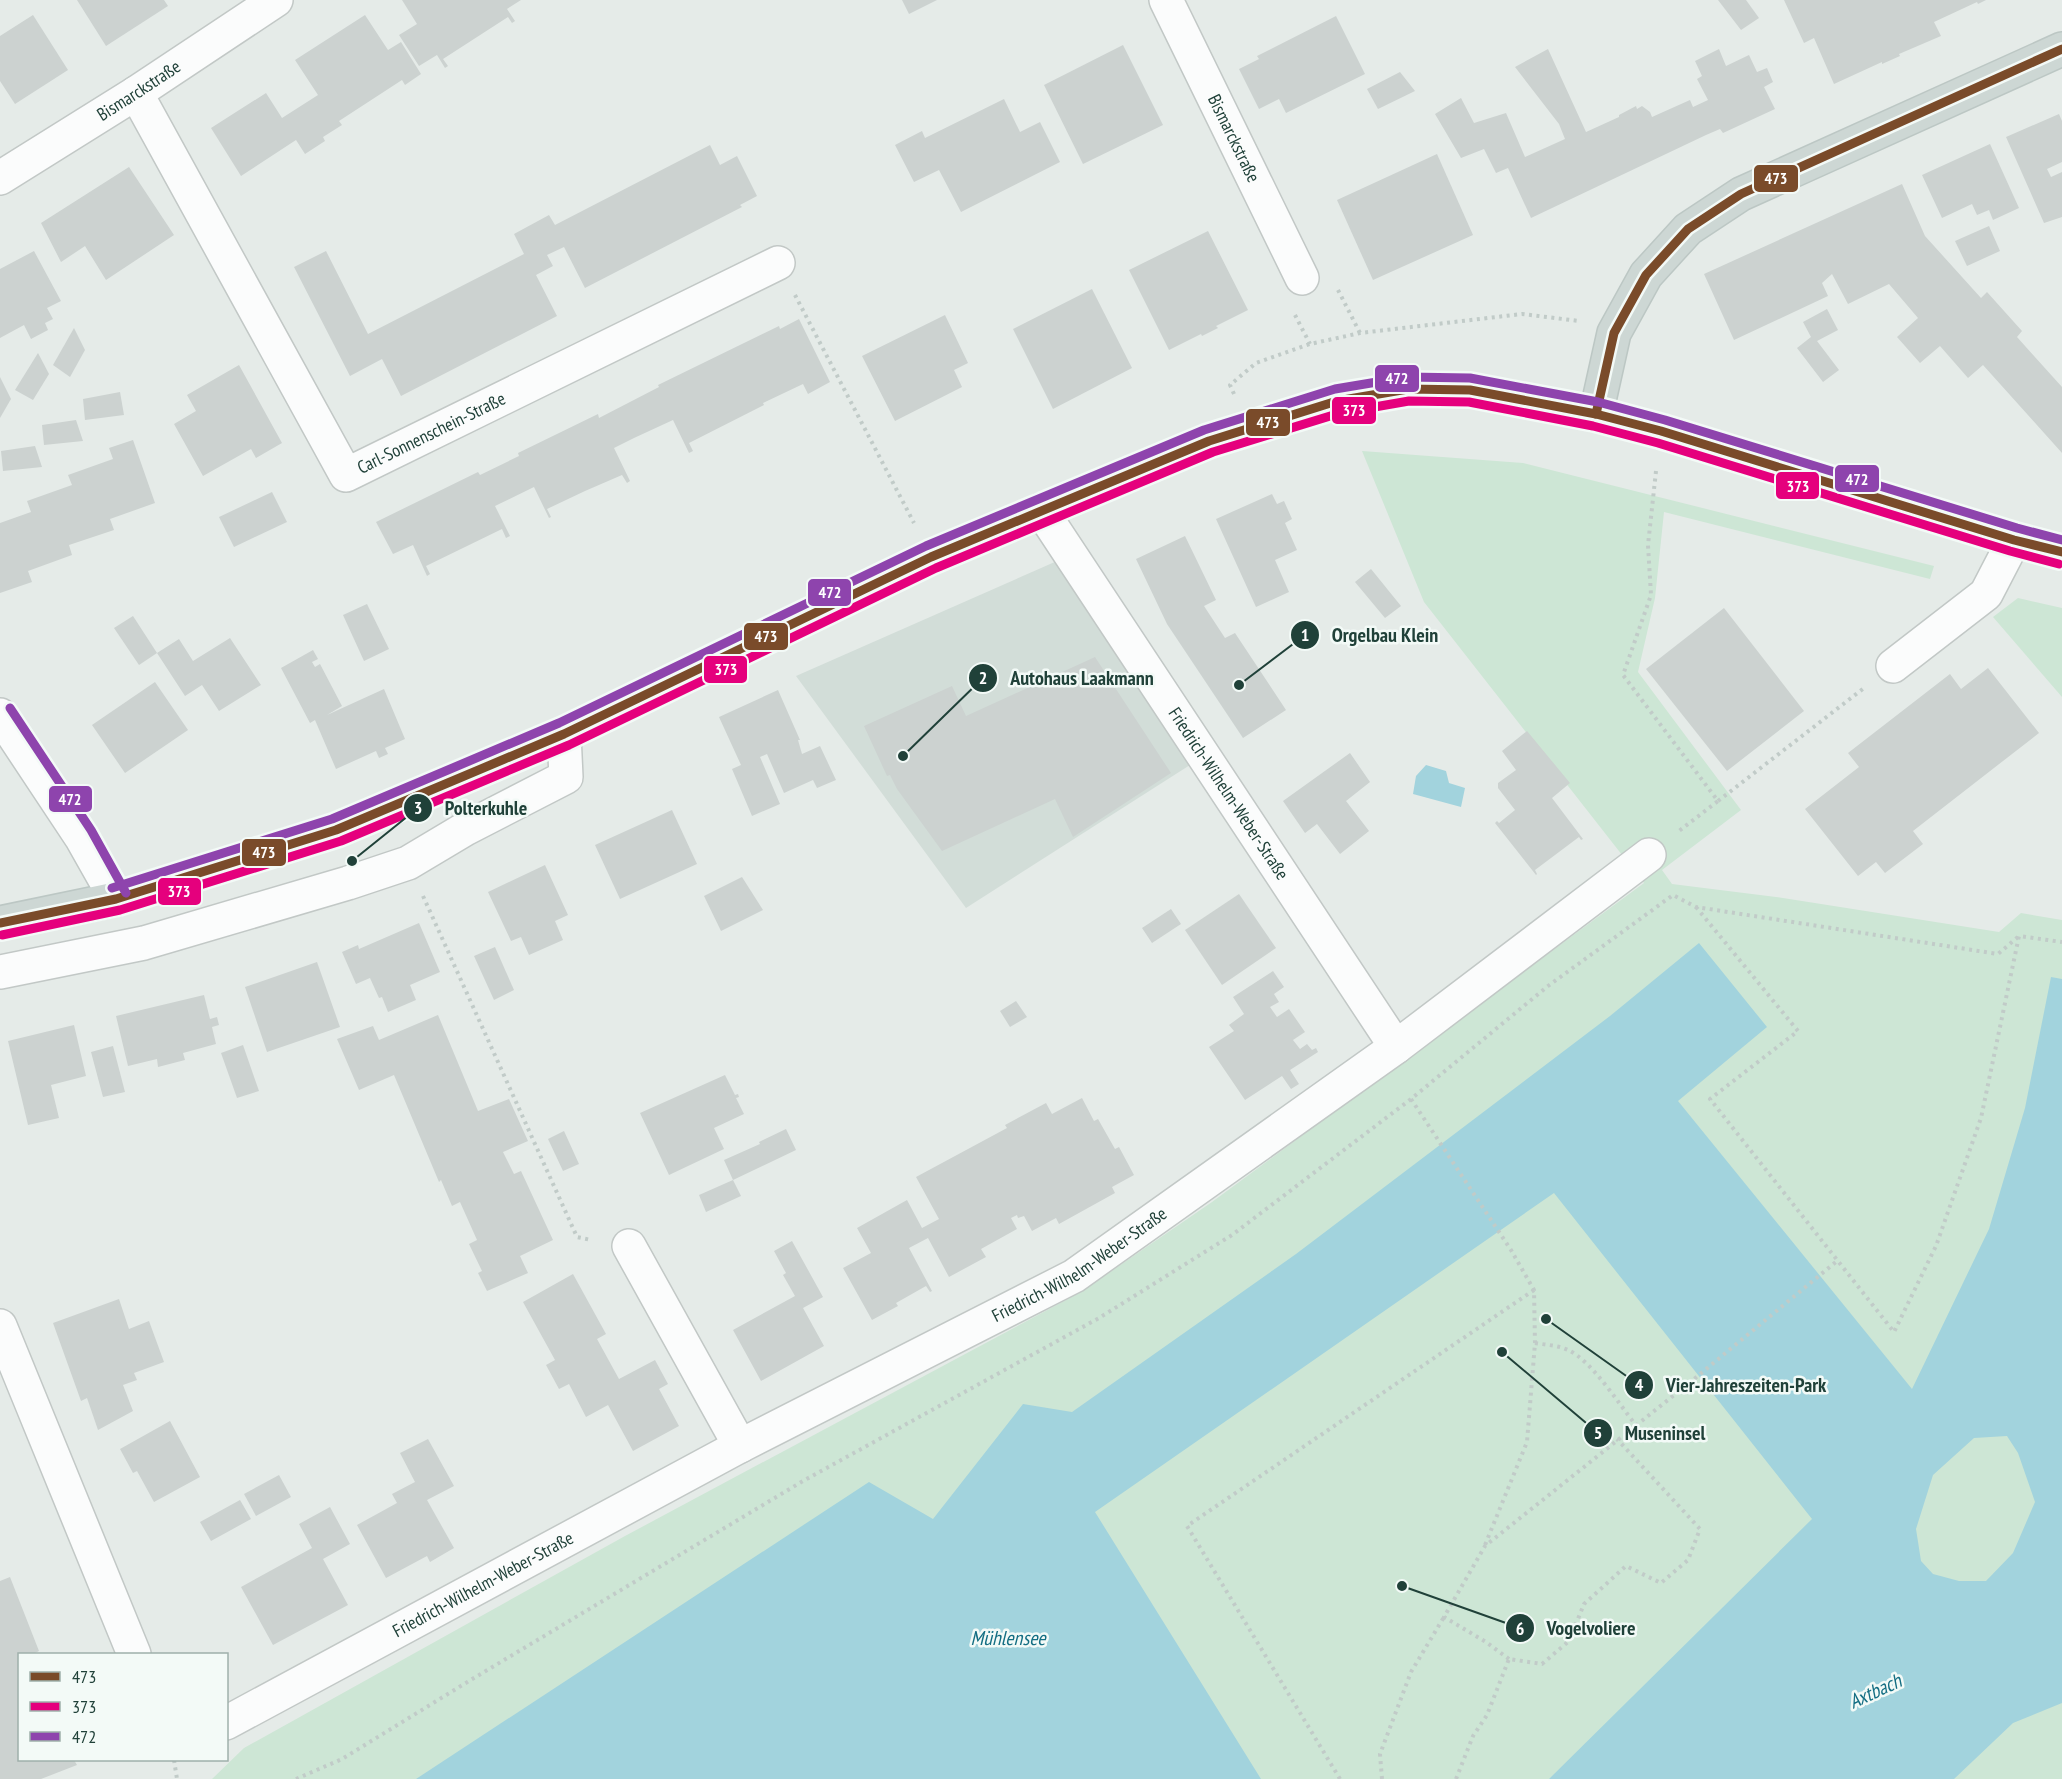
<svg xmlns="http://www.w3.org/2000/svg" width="2062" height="1779" font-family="'PT Sans Narrow',sans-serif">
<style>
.built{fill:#d2ddd8}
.green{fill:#cde6d5}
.water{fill:#a2d3dd;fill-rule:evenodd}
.building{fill:#ccd2d0}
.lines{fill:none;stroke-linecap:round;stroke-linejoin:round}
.minor-casing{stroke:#c2c8c6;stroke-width:36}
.major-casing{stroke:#bcc7c4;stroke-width:36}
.path{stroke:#c1cbc8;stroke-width:4;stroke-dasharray:3 4.5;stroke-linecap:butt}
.minor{stroke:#fbfcfc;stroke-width:33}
.major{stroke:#cdd7d4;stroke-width:33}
.bus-1-casing{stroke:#f3faf7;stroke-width:14}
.bus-2-casing{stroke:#f3faf7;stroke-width:14}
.bus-3-casing{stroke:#f3faf7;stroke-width:14}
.bus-1{stroke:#7a4b2a;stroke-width:9}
.bus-2{stroke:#e5007d;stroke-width:9}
.bus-3{stroke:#8e44ad;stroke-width:9}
.labels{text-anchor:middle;stroke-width:5;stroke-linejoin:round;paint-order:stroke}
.street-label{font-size:18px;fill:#204139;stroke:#f3faf7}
.water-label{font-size:20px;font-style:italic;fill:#146e83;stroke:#f3faf7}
.leader{fill:none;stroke:#204139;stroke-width:2}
.callout-dot{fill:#204139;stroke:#f3faf7;stroke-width:2}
.mark-label{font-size:18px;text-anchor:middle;font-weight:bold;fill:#fff}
.callout-label{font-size:20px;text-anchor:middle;font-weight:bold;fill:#204139;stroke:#f3faf7;stroke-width:5;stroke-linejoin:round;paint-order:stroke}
.line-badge{stroke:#f3faf7;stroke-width:2}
.badge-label{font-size:16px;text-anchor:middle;font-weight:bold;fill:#fff}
</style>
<rect width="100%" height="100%" fill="#e5ebe8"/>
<polygon class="built" points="1057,561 1190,765 966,908 796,676"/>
<g class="green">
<polygon points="1362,451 1523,463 1934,566 1930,579 1664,512 1655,598 1638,672 1741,810 1662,870 1672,884 1783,898 1999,932 2021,913 2062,920 2062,1779 212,1779 244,1748 625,1536 1081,1292 1212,1202 1644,883 1424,602"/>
<polygon points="2018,598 2062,608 2062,697 1993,617"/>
</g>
<g class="water">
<polygon points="1426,765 1446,771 1449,783 1465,788 1461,807 1413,794 1416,776"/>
<path d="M1699 943 1767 1027 1678 1101 1912 1389 1989 1229 2025 1108 2051 977 2062 979V1703L2013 1723 1954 1779H1549L1812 1519 1554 1193 1095 1512 1261 1779H416L869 1482 933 1519 1023 1404 1072 1412 1296 1254 1610 1016ZM2007 1436 2018 1453 2035 1502 2013 1553 1986 1581H1959L1933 1574 1921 1561 1916 1529 1933 1475 1974 1438Z"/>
</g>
<g class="building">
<polygon points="77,0 164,0 168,6 106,46"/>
<polygon points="402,0 521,0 507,9 515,21 512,23 508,17 443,59 448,66 445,68 437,55 419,66 399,35 417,24"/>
<polygon points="902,0 937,0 909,14"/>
<polygon points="1718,0 1746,0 1759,18 1741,30"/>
<polygon points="1784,0 1986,0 1978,4 1977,2 1934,22 1941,36 1899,54 1900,56 1882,64 1882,62 1834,84 1814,38 1804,43"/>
<polygon points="33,15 68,70 15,104 0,81 0,36"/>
<polygon points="365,15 388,50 401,42 421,74 405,85 402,80 339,121 342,125 323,137 325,141 305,154 296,140 241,176 211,128 266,93 282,118 318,95 295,60"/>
<polygon points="1336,16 1365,74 1286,113 1279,99 1259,109 1239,69 1259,59 1257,56"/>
<polygon points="1123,45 1163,125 1083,164 1044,85"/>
<polygon points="1548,49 1586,132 1619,117 1619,115 1636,106 1637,109 1642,106 1650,112 1652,117 1690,100 1693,107 1708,100 1697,79 1702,76 1695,61 1719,49 1726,66 1749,55 1757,72 1767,68 1773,82 1764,87 1775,109 1723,133 1720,129 1706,135 1531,218 1508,168 1496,173 1484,149 1461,158 1435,114 1461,98 1474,123 1506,113 1525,157 1565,139 1559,124 1515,67"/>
<polygon points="1400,72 1415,91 1378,109 1367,89"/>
<polygon points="1004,99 1020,132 1040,122 1060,162 961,212 939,170 914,182 895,145 922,131 925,138"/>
<polygon points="2059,114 2062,121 2062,162 2047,169 2051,177 2062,172 2062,217 2044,223 2006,137"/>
<polygon points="1990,144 2019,208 1993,220 1989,210 1977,215 1972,204 1942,218 1922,175"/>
<polygon points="710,145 720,165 737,156 757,196 740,205 742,207 585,288 564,247 547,255 553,266 536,275 557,316 401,396 382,359 350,376 294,267 326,251 368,334 524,254 514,234 549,215 555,225"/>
<polygon points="1437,154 1473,235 1373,280 1337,200"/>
<polygon points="129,167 174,235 106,280 85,246 61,262 41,223"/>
<polygon points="1902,184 1925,236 1981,298 1987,292 2022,331 2017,337 2062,387 2062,453 1983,365 1968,378 1940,346 1920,363 1897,337 1918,318 1889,284 1848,304 1832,274 1822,283 1828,296 1734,340 1704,274"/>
<polygon points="1989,226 2000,251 1967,266 1955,241"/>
<polygon points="1208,231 1248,310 1216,326 1218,328 1202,336 1201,334 1169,350 1129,270"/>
<polygon points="34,251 61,301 47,308 53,319 45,323 48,330 31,339 24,325 0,338 0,269"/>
<polygon points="1092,289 1132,368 1053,409 1013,329"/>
<polygon points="1827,309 1838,330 1817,341 1839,370 1823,382 1797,348 1811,337 1803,322"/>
<polygon points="945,315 968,363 954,370 962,387 895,421 862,356"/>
<polygon points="799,319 830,382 808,394 803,384 763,403 764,405 689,443 693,451 689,453 673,420 634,438 614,448 630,481 627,483 622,475 585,491 547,509 551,517 549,518 534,487 495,506 510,536 506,538 502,529 426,566 430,574 427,576 413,545 393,554 376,522 478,472 480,475 519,456 518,453 598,414 599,418 659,387 658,385 779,326 780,329"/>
<polygon points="74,328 85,350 70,377 53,365"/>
<polygon points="38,353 49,374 33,400 15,390"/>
<polygon points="239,365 282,443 256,458 251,449 203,476 174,424 196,411 187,395"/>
<polygon points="0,377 11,399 0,418"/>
<polygon points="120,392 124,415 85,420 83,399"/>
<polygon points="76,420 83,441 44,445 42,425"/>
<polygon points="133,440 155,503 110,519 114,530 69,545 72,555 28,571 32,582 0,593 0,523 31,512 27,501 72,485 68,475 113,459 109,448"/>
<polygon points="35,446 42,467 3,471 1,451"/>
<polygon points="272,492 287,522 234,547 219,517"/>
<polygon points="1272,494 1277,504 1284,501 1292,519 1285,523 1297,550 1275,560 1289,592 1256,607 1216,519"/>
<polygon points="1185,536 1216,600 1204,606 1225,638 1235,633 1286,710 1243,738 1167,624 1136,559"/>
<polygon points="1371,569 1401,606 1385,618 1355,582"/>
<polygon points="367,604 389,649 364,661 343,615"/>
<polygon points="1724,608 1804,711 1727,771 1646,669"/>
<polygon points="133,616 157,653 139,665 114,628"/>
<polygon points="230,638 261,685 219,711 202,685 185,696 157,653 179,639 193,661"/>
<polygon points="313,650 318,659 312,662 315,667 320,664 342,706 327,715 384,689 405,739 385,748 388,754 379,758 376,751 336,769 315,720 310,723 281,668"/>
<polygon points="1095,657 1171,773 1073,837 1055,799 942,851 897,789 890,775 887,776 864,726 952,686 966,716"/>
<polygon points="1988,668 2039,733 1913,831 1923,844 1885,873 1876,862 1858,876 1805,809 1859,767 1848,753 1950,674 1961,689"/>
<polygon points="155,682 188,730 125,773 92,725"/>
<polygon points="778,690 800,740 798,740 802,754 820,746 836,780 817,788 813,780 784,793 767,754 760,757 780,804 752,816 732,769 741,765 719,717"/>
<polygon points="1527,731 1570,783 1552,798 1583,839 1581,840 1579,837 1535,870 1537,874 1536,875 1495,823 1497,821 1499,823 1515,810 1498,788 1498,783 1516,770 1502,751"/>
<polygon points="1350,753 1370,782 1346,801 1369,831 1340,854 1317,824 1305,833 1283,801"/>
<polygon points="672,810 697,864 620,899 595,845"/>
<polygon points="545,865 568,915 555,921 563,940 529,955 521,937 511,941 488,892"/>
<polygon points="742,877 763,910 721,931 704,896"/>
<polygon points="1239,894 1276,948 1222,985 1185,930"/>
<polygon points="1171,909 1181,924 1152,943 1142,928"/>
<polygon points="419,923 440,972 410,985 416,1000 388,1012 382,997 379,998 370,978 356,984 342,952 358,945 359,949"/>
<polygon points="495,947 514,990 494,1000 474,956"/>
<polygon points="317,962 340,1027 267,1052 245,987"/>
<polygon points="1273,971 1284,987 1274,994 1279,1002 1270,1007 1277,1017 1289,1009 1305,1032 1293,1040 1300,1049 1307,1044 1312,1050 1316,1048 1318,1052 1290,1070 1299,1084 1291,1089 1282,1076 1245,1100 1209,1047 1234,1031 1229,1025 1244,1014 1233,997"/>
<polygon points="204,995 210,1019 217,1017 219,1025 212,1027 216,1044 183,1053 185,1060 158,1067 157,1059 128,1066 116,1016"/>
<polygon points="1016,1001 1027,1017 1010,1027 1000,1011"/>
<polygon points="438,1015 478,1111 509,1099 528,1141 503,1152 514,1174 521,1171 553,1240 520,1256 528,1273 487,1291 478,1273 482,1271 469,1244 477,1240 460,1202 452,1206 441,1180 439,1182 394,1075 359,1090 337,1039 373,1026 379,1040"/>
<polygon points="74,1025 86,1076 51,1085 59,1118 28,1125 8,1041"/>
<polygon points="243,1045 259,1091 237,1098 221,1053"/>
<polygon points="113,1046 125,1092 103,1097 91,1052"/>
<polygon points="725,1075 735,1095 738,1094 739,1097 736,1098 744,1114 714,1128 724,1149 669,1175 640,1113"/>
<polygon points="1082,1098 1094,1121 1098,1119 1115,1149 1119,1147 1134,1175 1112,1187 1115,1193 1059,1224 1056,1218 1032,1231 1024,1216 1018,1218 1017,1215 1011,1218 1017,1229 981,1249 986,1257 949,1277 928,1238 909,1248 932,1291 930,1292 926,1286 896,1303 898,1306 872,1320 843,1268 871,1253 857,1228 907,1200 922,1228 939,1219 916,1177 1007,1128 1005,1125 1046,1103 1052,1114"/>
<polygon points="786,1129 796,1150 733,1180 724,1160 760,1144 759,1142"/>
<polygon points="564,1131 579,1164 563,1171 548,1139"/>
<polygon points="733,1180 741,1196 706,1212 699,1195"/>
<polygon points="792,1241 823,1297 803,1308 824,1346 761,1381 733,1330 795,1296 783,1275 786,1273 774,1251"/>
<polygon points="573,1274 606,1334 597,1339 619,1379 655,1360 668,1384 659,1389 679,1426 633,1451 608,1405 586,1417 569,1384 559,1389 546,1365 555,1360 523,1302"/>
<polygon points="119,1299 129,1329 149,1321 164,1362 134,1373 137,1380 123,1385 133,1411 98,1430 87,1398 81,1401 53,1323"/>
<polygon points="170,1421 200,1477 154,1502 137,1471 133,1473 120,1449"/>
<polygon points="428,1439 454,1486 427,1500 454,1548 430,1562 427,1556 386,1578 357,1525 397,1503 392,1494 415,1482 400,1453"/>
<polygon points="279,1475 291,1497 256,1516 244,1494"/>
<polygon points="240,1500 251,1519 211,1541 200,1522"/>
<polygon points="330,1507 350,1544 323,1559 348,1605 273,1645 241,1587 312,1548 299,1524"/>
<polygon points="10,1577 39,1651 33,1654 20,1654 20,1760 74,1760 77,1765 41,1779 0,1779 0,1581"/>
</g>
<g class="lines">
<defs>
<g id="minor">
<path id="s1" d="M1166 0 1302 278"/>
<path id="s2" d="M136 93 346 475 778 263"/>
<path id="s3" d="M0 178 136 93 276 0"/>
<path id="s4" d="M1041 510 1396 1047"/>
<polyline points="1893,666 1986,594 2014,540"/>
<polyline points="0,715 81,837 116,899"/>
<polyline points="0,972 144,943 348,883 408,863 465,829 566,777 564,734"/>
<polyline points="629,1246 740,1446"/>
<polyline points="0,1326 134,1654"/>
<path id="s5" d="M226 1723 740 1446 1074 1276 1396 1047 1649 855"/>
</g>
<g id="major">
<polyline points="1596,414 1614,333 1646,275 1688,229 1741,194 2062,49"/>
<polyline points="0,923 116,899 336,830 564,734 931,557 1209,441 1337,401 1408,389 1470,390 1596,414 1661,431 2014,540 2062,552"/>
</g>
</defs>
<use href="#minor" class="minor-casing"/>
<use href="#major" class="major-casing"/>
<g class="path">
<polyline points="1338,290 1360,333"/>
<polyline points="795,295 914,523"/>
<polyline points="1295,315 1310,344"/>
<polyline points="1234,394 1230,385 1256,363 1310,344 1360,333 1522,314 1579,321"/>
<polyline points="1656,471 1648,545 1651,595 1623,675 1718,801 1679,831"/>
<polyline points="1718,801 1864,688"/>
<polyline points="423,896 577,1237 591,1240"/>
<polyline points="1696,907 1798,1031 1710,1099 1894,1332 1936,1246 1981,1118 2019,936 2062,942"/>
<polyline points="1411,1099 1511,1250 1534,1290 1535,1343 1527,1442 1485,1545"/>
<path d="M1535 1343C1546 1345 1557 1345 1568 1350 1591 1360 1619 1404 1635 1424"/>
<polyline points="1509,1659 1486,1642 1444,1617 1485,1546 1688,1384 1837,1261"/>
<polyline points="174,1760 177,1779"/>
<polyline points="296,1779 342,1759 469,1681 803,1481 1099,1318 1232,1235 1411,1099 1548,986 1673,895 1696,907 1998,954 2019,936"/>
<polyline points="1340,1779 1187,1526 1534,1290"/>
<polyline points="1382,1779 1380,1754 1411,1672 1444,1617"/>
<polyline points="1456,1779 1473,1736 1487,1715 1509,1659 1542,1664 1569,1641 1584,1604 1626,1566 1661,1583 1688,1560 1700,1529 1617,1439"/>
</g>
<use href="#minor" class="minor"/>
<use href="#major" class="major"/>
<defs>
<g id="bus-1">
<polyline points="1596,414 1614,333 1646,275 1688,229 1741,194 2062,49"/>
<polyline points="0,923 116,899 336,830 564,734 931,557 1209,441 1337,401 1408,389 1470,390 1596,414 1661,431 2014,540 2062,552"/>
</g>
<polyline id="bus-2" points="2,935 120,910 341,841 569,745 936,568 1213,452 1340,413 1409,401 1469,402 1593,426 1658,443 2010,551 2059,564"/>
<g id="bus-3">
<polyline points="10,708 91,830 126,893"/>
<polyline points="112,888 332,819 559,723 926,546 1204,430 1335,389 1407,377 1470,378 1598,402 1665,420 2017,528 2062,540"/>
</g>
</defs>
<use href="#bus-1" class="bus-1-casing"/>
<use href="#bus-2" class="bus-2-casing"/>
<use href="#bus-3" class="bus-3-casing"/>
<use href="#bus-1" class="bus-1"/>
<use href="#bus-2" class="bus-2"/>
<use href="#bus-3" class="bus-3"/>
</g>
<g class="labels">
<g class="street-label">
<text dy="6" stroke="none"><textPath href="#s3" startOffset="164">Bismarckstraße</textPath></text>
<text dy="6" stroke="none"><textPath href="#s1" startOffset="154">Bismarckstraße</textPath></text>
<text dy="6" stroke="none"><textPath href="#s2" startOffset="531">Carl-Sonnenschein-Straße</textPath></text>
<text dy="6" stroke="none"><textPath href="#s4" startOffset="340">Friedrich-Wilhelm-Weber-Straße</textPath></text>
<text dy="6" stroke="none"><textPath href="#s5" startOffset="969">Friedrich-Wilhelm-Weber-Straße</textPath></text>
<text dy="6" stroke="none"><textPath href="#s5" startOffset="292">Friedrich-Wilhelm-Weber-Straße</textPath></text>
</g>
<g class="water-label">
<text x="1008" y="1645">Mühlensee</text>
<text transform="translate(1875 1691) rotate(-25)" y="7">Axtbach</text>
</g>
</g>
<path class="leader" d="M1239 685L1305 635M903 756L983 678M352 861L418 808M1546 1319L1639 1385M1502 1352L1598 1433M1402 1586L1520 1628"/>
<g class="callout-dot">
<circle cx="1239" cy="685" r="6"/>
<circle cx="903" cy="756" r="6"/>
<circle cx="352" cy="861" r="6"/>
<circle cx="1546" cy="1319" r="6"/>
<circle cx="1502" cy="1352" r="6"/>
<circle cx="1402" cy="1586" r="6"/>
<circle cx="1305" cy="635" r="15"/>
<circle cx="983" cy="678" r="15"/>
<circle cx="418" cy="808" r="15"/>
<circle cx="1639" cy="1385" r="15"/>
<circle cx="1598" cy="1433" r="15"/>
<circle cx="1520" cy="1628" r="15"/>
</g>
<g class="mark-label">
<text x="1305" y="641">1</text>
<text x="983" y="684">2</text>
<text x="418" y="814">3</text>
<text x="1639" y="1391">4</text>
<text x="1598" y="1439">5</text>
<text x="1520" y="1635">6</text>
</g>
<g class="callout-label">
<text x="1385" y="642">Orgelbau Klein</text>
<text x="1082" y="685">Autohaus Laakmann</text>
<text x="486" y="815">Polterkuhle</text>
<text x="1746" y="1392">Vier-Jahreszeiten-Park</text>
<text x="1665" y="1440">Museninsel</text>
<text x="1591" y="1635">Vogelvoliere</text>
</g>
<g class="line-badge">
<rect x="1753" y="164" width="46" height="29" rx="6" fill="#7a4b2a"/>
<rect x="1374" y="364" width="46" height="29" rx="6" fill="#8e44ad"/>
<rect x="1331" y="396" width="46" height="29" rx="6" fill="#e5007d"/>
<rect x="1245" y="408" width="46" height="29" rx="6" fill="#7a4b2a"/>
<rect x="1834" y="464" width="46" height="29" rx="6" fill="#8e44ad"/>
<rect x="1775" y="471" width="45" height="29" rx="6" fill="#e5007d"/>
<rect x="807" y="578" width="45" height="29" rx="6" fill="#8e44ad"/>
<rect x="743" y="622" width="46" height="29" rx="6" fill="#7a4b2a"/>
<rect x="703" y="655" width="45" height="29" rx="6" fill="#e5007d"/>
<rect x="48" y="785" width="45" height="28" rx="6" fill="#8e44ad"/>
<rect x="241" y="838" width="46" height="29" rx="6" fill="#7a4b2a"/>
<rect x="157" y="877" width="45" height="29" rx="6" fill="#e5007d"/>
</g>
<g class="badge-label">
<text x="1776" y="184">473</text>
<text x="1397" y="384">472</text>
<text x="1354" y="416">373</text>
<text x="1268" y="428">473</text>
<text x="1857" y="485">472</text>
<text x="1798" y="492">373</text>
<text x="830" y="598">472</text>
<text x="766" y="642">473</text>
<text x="726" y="675">373</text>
<text x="70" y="805">472</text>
<text x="264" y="858">473</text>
<text x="179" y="897">373</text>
</g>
<rect x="18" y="1653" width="210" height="108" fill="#f3faf7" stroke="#9fb0ab" stroke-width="1.5"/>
<rect x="30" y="1672" width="30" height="9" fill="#7a4b2a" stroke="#9fb0ab" stroke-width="1.5"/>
<text x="72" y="1683" font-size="18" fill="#204139">473</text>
<rect x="30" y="1702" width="30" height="9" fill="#e5007d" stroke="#9fb0ab" stroke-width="1.5"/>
<text x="72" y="1713" font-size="18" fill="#204139">373</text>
<rect x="30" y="1732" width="30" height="9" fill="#8e44ad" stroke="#9fb0ab" stroke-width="1.5"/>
<text x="72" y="1743" font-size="18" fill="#204139">472</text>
</svg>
